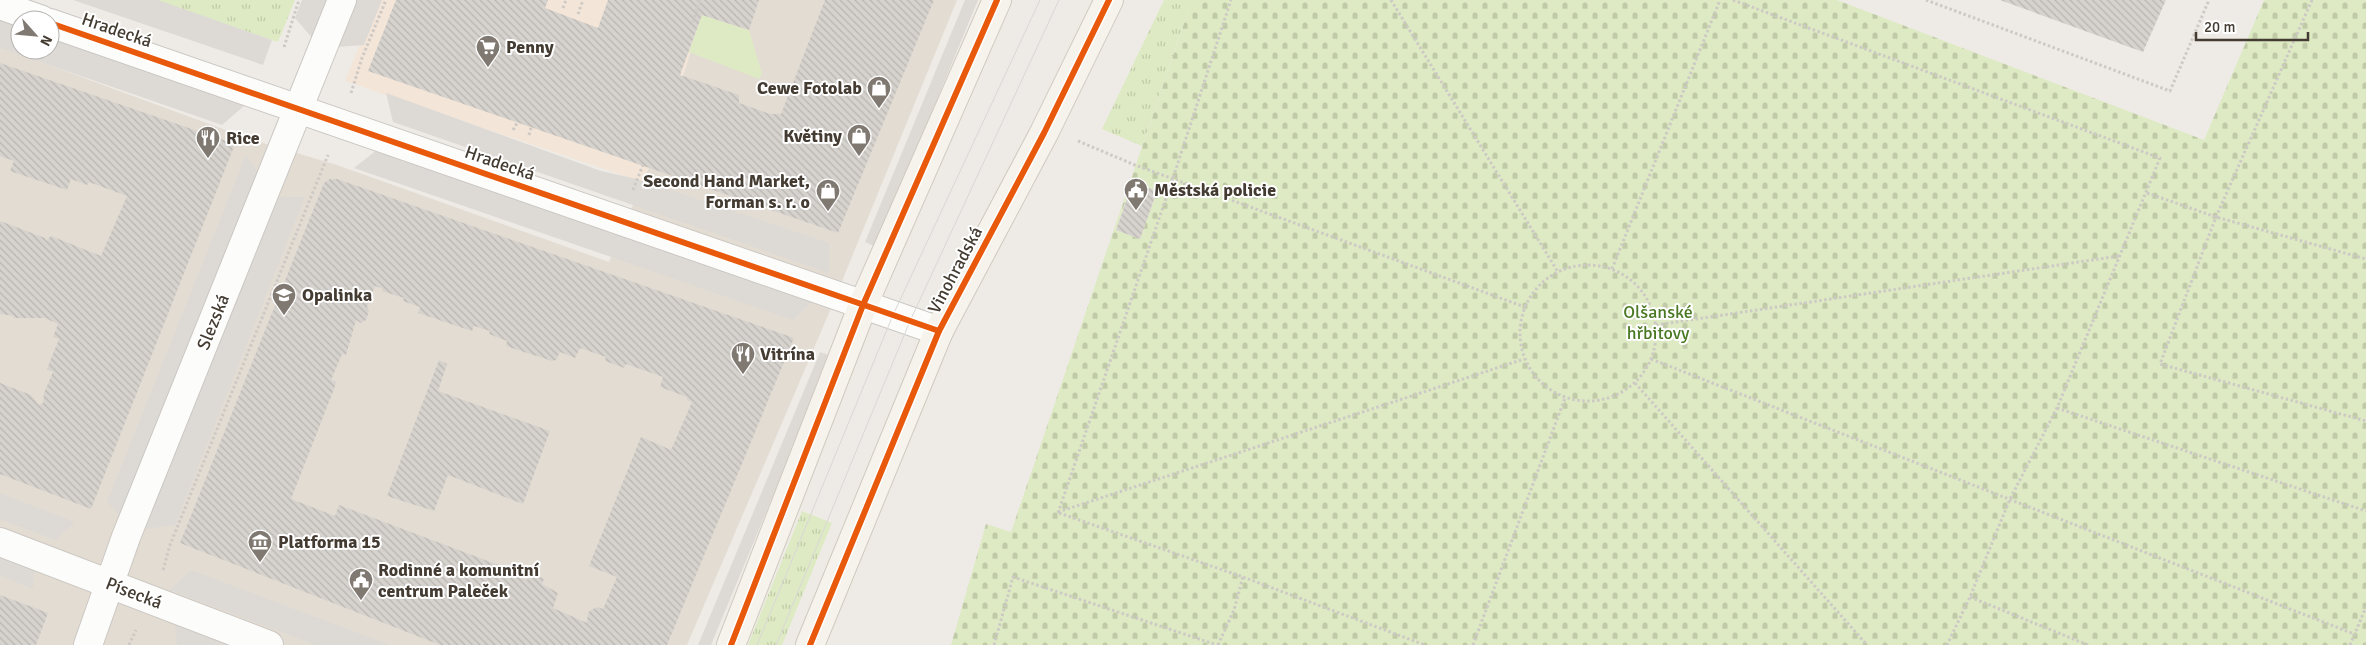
<svg xmlns="http://www.w3.org/2000/svg" width="2366" height="645" font-family="Signika,sans-serif">
<style>
.residential{fill:#e3dcd3}
.commercial{fill:#f3e5d7}
.grass{fill:url(#grass-tufts)}
.cemetery{fill:url(#cemetery-stones);fill-rule:evenodd}
.garden{fill:#deeac3}
.parking{fill:#dddad6}
.building{fill:url(#building-back-hatch);fill-rule:evenodd}
.lines{fill:none;stroke-linecap:round;stroke-linejoin:round}
.street-casing{stroke:#cbc7c2;stroke-width:30}
.secondary-casing{stroke:#cfcabe;stroke-width:30}
.path{stroke:#cdc9c5;stroke-width:3;stroke-dasharray:2.5 2.5;stroke-linecap:butt}
.street{stroke:#fcfcfb;stroke-width:28}
.secondary{stroke:#f6f3ec;stroke-width:28}
.tram{stroke:#d8d7d7;stroke-width:1}
.cycleway-casing{stroke:#fff;stroke-width:9}
.cycleway{stroke:#e8590c;stroke-width:6}
.labels{text-anchor:middle;stroke-width:4;stroke-linejoin:round;paint-order:stroke}
.street-label{font-size:18px;fill:#443c32;stroke:#fff}
.poi-label{font-size:18px;font-weight:bold;fill:#443c32;stroke:#fff;text-anchor:start}
.park-label{font-size:18px;fill:#4a7923;stroke:#fff}
</style>
<defs>
<pattern id="grass-tufts" width="24" height="20" patternUnits="userSpaceOnUse" patternTransform="scale(1.25)"><rect width="24" height="20" fill="#deeac3"/><path d="M3 7l-1-3M5 7V3M7 7l1-3M15 17l-1-3M17 17v-4M19 17l1-3" fill="none" stroke="#c0caa8"/></pattern>
<pattern id="cemetery-stones" width="16" height="16" patternUnits="userSpaceOnUse" patternTransform="scale(1.25)"><rect width="16" height="16" fill="#deeac3"/><path d="M2 7V4a2 2 0 0 1 4 0v3zM10 15v-3a2 2 0 0 1 4 0v3z" fill="#c0caa8"/></pattern>
<pattern id="building-back-hatch" width="6" height="6" patternUnits="userSpaceOnUse" patternTransform="scale(1.25)"><rect width="6" height="6" fill="#d6d2cd"/><path d="M-1 5l2 2M0 0l6 6M5-1l2 2" fill="none" stroke="#b9b5b0"/></pattern>
</defs>
<rect width="100%" height="100%" fill="#eeebe6"/>
<polygon class="residential" points="702,0 957,0 829,313 687,645 0,645 0,47 250,139 337,165 609,262 649,167 683,76 701,16"/>
<polygon class="commercial" points="378,0 702,0 702,15 683,76 643,182 345,81"/>
<g class="grass">
<polygon points="155,0 295,0 278,42"/>
<polygon points="1164,0 1192,0 1142,146 1102,129"/>
<polygon points="802,511 832,523 782,645 748,645"/>
</g>
<path class="cemetery" d="M1192 0H1837L2204 140 2264 0H2366V645H951L986 524 1011 532ZM1132 182 1157 191 1140 239 1116 230Z"/>
<polygon class="garden" points="702,15 749,30 762,74 759,79 689,52"/>
<g class="parking">
<polygon points="73,0 158,0 272,40 263,65"/>
<polygon points="302,0 330,0 314,40 295,18"/>
<polygon points="354,0 382,0 364,45 336,47"/>
<polygon points="965,0 978,0 876,247 865,242"/>
<polygon points="0,19 20,26 20,50 50,50 50,36 245,105 222,125 0,48"/>
<polygon points="386,93 601,171 637,179 829,243 829,273 393,122"/>
<polygon points="378,149 813,301 793,320 354,168"/>
<polygon points="246,155 263,179 126,522 107,502"/>
<polygon points="279,197 305,197 175,525 145,529"/>
<polygon points="820,352 831,356 711,645 698,645"/>
<polygon points="0,493 75,522 55,540 0,519"/>
<polygon points="0,549 34,562 33,589 0,576"/>
<polygon points="191,570 390,645 316,645 170,590"/>
<polygon points="174,619 243,645 177,645"/>
</g>
<g class="building">
<polygon points="396,0 548,0 545,8 598,28 608,0 759,0 749,30 702,15 680,75 739,95 739,103 770,114 781,114 825,0 934,0 838,233 368,71"/>
<polygon points="2000,0 2166,0 2143,52"/>
<polygon points="0,63 235,144 91,509 0,474 0,383 31,395 39,405 43,403 44,393 53,372 47,369 59,339 53,337 58,324 45,318 13,318 14,316 0,314 0,221 45,238 46,241 51,236 101,256 127,196 89,182 87,185 71,179 67,190 10,171 14,161 0,156"/>
<path d="M330 179H337L794 338 667 645H440L180 543 324 183ZM375 286 383 289 382 291 404 298 403 301 420 307 418 313 472 331 474 326 490 331 489 334 507 341 506 346 552 361 556 360 560 352 575 358 580 348 606 357 605 361 624 368 626 364 663 377 660 387 687 397V400L692 402 671 450 641 437 589 566 617 577 603 609 597 607 591 610 588 613 587 623 553 608 558 593 542 584 544 579 530 573 527 580 500 569 501 566 339 505 335 516 291 499 334 389 336 382 331 380 342 354 346 355 356 320 361 323 366 320 369 311 367 307Z"/>
<polygon points="1133,182 1157,191 1140,239 1116,230"/>
<polygon points="439,360 447,364 438,391 550,431 523,504 448,475 434,511 387,496"/>
<polygon points="0,595 48,613 36,645 0,645"/>
</g>
<g class="lines">
<defs>
<g id="street">
<polyline points="0,5 42,20"/>
<polyline points="50,23 939,331"/>
<polyline points="0,542 269,645"/>
<polyline points="88,645 126,537 342,0"/>
</g>
<g id="secondary">
<polyline points="731,645 863,305 997,0"/>
<polyline points="810,645 939,331 1044,133 1109,0"/>
</g>
</defs>
<use href="#street" class="street-casing"/>
<use href="#secondary" class="secondary-casing"/>
<g class="path">
<polyline points="1391,0 1558,272"/>
<polyline points="1733,0 2160,158 2057,408 2010,499 1970,597 1947,645"/>
<polyline points="1926,0 2170,91 2209,0"/>
<polyline points="2312,0 2216,217 2160,364 2366,421"/>
<polyline points="563,8 566,0"/>
<polyline points="578,14 583,0"/>
<polyline points="693,22 700,0"/>
<polyline points="284,47 299,0"/>
<polyline points="351,93 362,58 386,0"/>
<polyline points="513,130 517,123"/>
<polyline points="529,135 531,128"/>
<polyline points="1078,141 1135,165 1525,307"/>
<polyline points="633,190 643,165"/>
<polyline points="2147,193 2216,217 2366,259"/>
<circle cx="1588" cy="333" r="68"/>
<polyline points="1612,269 1720,0"/>
<polyline points="1656,325 2119,256"/>
<polyline points="1651,359 2354,634"/>
<polyline points="1635,383 1867,645"/>
<polyline points="2057,408 2366,511"/>
<polyline points="1058,512 1524,359"/>
<polyline points="1058,513 1173,178 1231,0"/>
<polyline points="1059,513 1243,577 1425,645"/>
<polyline points="163,570 170,545 328,155"/>
<polyline points="1970,597 2088,645"/>
<polyline points="129,645 136,630"/>
<polyline points="994,645 1013,577 1217,645"/>
<polyline points="1218,645 1234,610 1243,577"/>
<polyline points="1473,645 1565,398"/>
<polyline points="2350,645 2366,607"/>
</g>
<use href="#street" class="street"/>
<use href="#secondary" class="secondary"/>
<g class="tram">
<polyline points="757,645 893,315 1040,0"/>
<polyline points="776,645 910,321 1059,0"/>
</g>
<defs>
<g id="cycleway">
<polyline points="50,23 939,331"/>
<polyline points="731,645 863,305 997,0"/>
<polyline points="810,645 939,331 1044,133 1109,0"/>
</g>
</defs>
<use href="#cycleway" class="cycleway-casing"/>
<use href="#cycleway" class="cycleway"/>
</g>
<defs>
<symbol id="supermarket-pin" viewBox="-11 -11 22 30"><path d="M0 17L-7.5 6A9.5 9.5 0 1 1 7.5 6Z" fill="#807971" stroke="#fff"/><path d="M-6-5.5h2.5l.6 2H6L4.5 2H-2.5L-4.4-4H-6ZM-1.5 3.2a1.3 1.3 0 1 0 .1 0ZM3 3.2a1.3 1.3 0 1 0 .1 0Z" fill="#fff"/></symbol>
<symbol id="shop-pin" viewBox="-11 -11 22 30"><path d="M0 17L-7.5 6A9.5 9.5 0 1 1 7.5 6Z" fill="#807971" stroke="#fff"/><path d="M-5-2.5h2.3a2.7 3.5 0 0 1 5.4 0H5L5.5 6h-11ZM-1.5-2.5h3a1.5 2.3 0 0 0-3 0Z" fill="#fff"/></symbol>
<symbol id="restaurant-pin" viewBox="-11 -11 22 30"><path d="M0 17L-7.5 6A9.5 9.5 0 1 1 7.5 6Z" fill="#807971" stroke="#fff"/><path d="M-5-6h1v4h1v-4h1v4h1v-4h1v5L-1.5 .5V6h-2V.5L-5-1ZM5-6V6H3V1.5H1.5Q1.5-4 5-6Z" fill="#fff"/></symbol>
<symbol id="civic-pin" viewBox="-11 -11 22 30"><path d="M0 17L-7.5 6A9.5 9.5 0 1 1 7.5 6Z" fill="#807971" stroke="#fff"/><path d="M-.6-6.5H3V-4.5H.6V-3L4-1V1h2V6H-6V1h2V-1L-.6-3ZM-1.2 2.5V6h2.4V2.5Z" fill="#fff"/></symbol>
<symbol id="school-pin" viewBox="-11 -11 22 30"><path d="M0 17L-7.5 6A9.5 9.5 0 1 1 7.5 6Z" fill="#807971" stroke="#fff"/><path d="M0-5L7-2L0 1L-7-2ZM-4 1L0 2.5L4 1V4Q0 6-4 4Z" fill="#fff"/></symbol>
<symbol id="museum-pin" viewBox="-11 -11 22 30"><path d="M0 17L-7.5 6A9.5 9.5 0 1 1 7.5 6Z" fill="#807971" stroke="#fff"/><path d="M0-6L6-3V-2H-6V-3ZM-5-1h2V3h-2ZM-1-1h2V3h-2ZM3-1h2V3H3ZM-6 4H6V6H-6Z" fill="#fff"/></symbol>
</defs>
<g fill-rule="evenodd">
<use href="#supermarket-pin" x="474" y="33" width="28" height="38"/>
<use href="#shop-pin" x="865" y="74" width="28" height="38"/>
<use href="#shop-pin" x="845" y="122" width="28" height="38"/>
<use href="#restaurant-pin" x="194" y="124" width="28" height="38"/>
<use href="#civic-pin" x="1122" y="176" width="28" height="38"/>
<use href="#shop-pin" x="814" y="177" width="28" height="38"/>
<use href="#school-pin" x="270" y="281" width="28" height="38"/>
<use href="#restaurant-pin" x="729" y="340" width="28" height="38"/>
<use href="#museum-pin" x="246" y="528" width="28" height="38"/>
<use href="#civic-pin" x="347" y="566" width="28" height="38"/>
</g>
<g class="labels">
<g class="street-label">
<text transform="translate(117 30) rotate(19)" y="6">Hradecká</text>
<text transform="translate(500 163) rotate(19)" y="6">Hradecká</text>
<text transform="translate(955 270) rotate(-62)" y="6">Vinohradská</text>
<text transform="translate(213 322) rotate(-68)" y="6">Slezská</text>
<text transform="translate(134 593) rotate(21)" y="6">Písecká</text>
</g>
<g class="poi-label">
<text x="506" y="53">Penny</text>
<text x="862" y="94" text-anchor="end">Cewe Fotolab</text>
<text x="842" y="142" text-anchor="end">Květiny</text>
<text x="226" y="144">Rice</text>
<text x="810" y="187" text-anchor="end">Second Hand Market,<tspan x="810" dy="21">Forman s. r. o</tspan></text>
<text x="1154" y="196">Městská policie</text>
<text x="302" y="301">Opalinka</text>
<text x="760" y="360">Vitrína</text>
<text x="278" y="548">Platforma 15</text>
<text x="378" y="576">Rodinné a komunitní<tspan x="378" dy="21">centrum Paleček</tspan></text>
</g>
<g class="park-label">
<text x="1658" y="318">Olšanské<tspan x="1658" dy="21">hřbitovy</tspan></text>
</g>
</g>
<g transform="translate(35 35) rotate(117)"><circle r="24" fill="#ffffff" stroke="#b4b1ad"/>
<path d="M0-4L9 19L0 12L-9 19Z" fill="#807971"/>
<text y="-8" font-size="14" font-weight="bold" text-anchor="middle" fill="#443c32">N</text>
</g>
<path d="M2196 32v8h112v-8" fill="none" stroke="#443c32" stroke-width="2.5"/>
<text x="2204" y="32" font-size="15" fill="#443c32" stroke="#ffffff" stroke-width="4" paint-order="stroke">20 m</text>
</svg>
